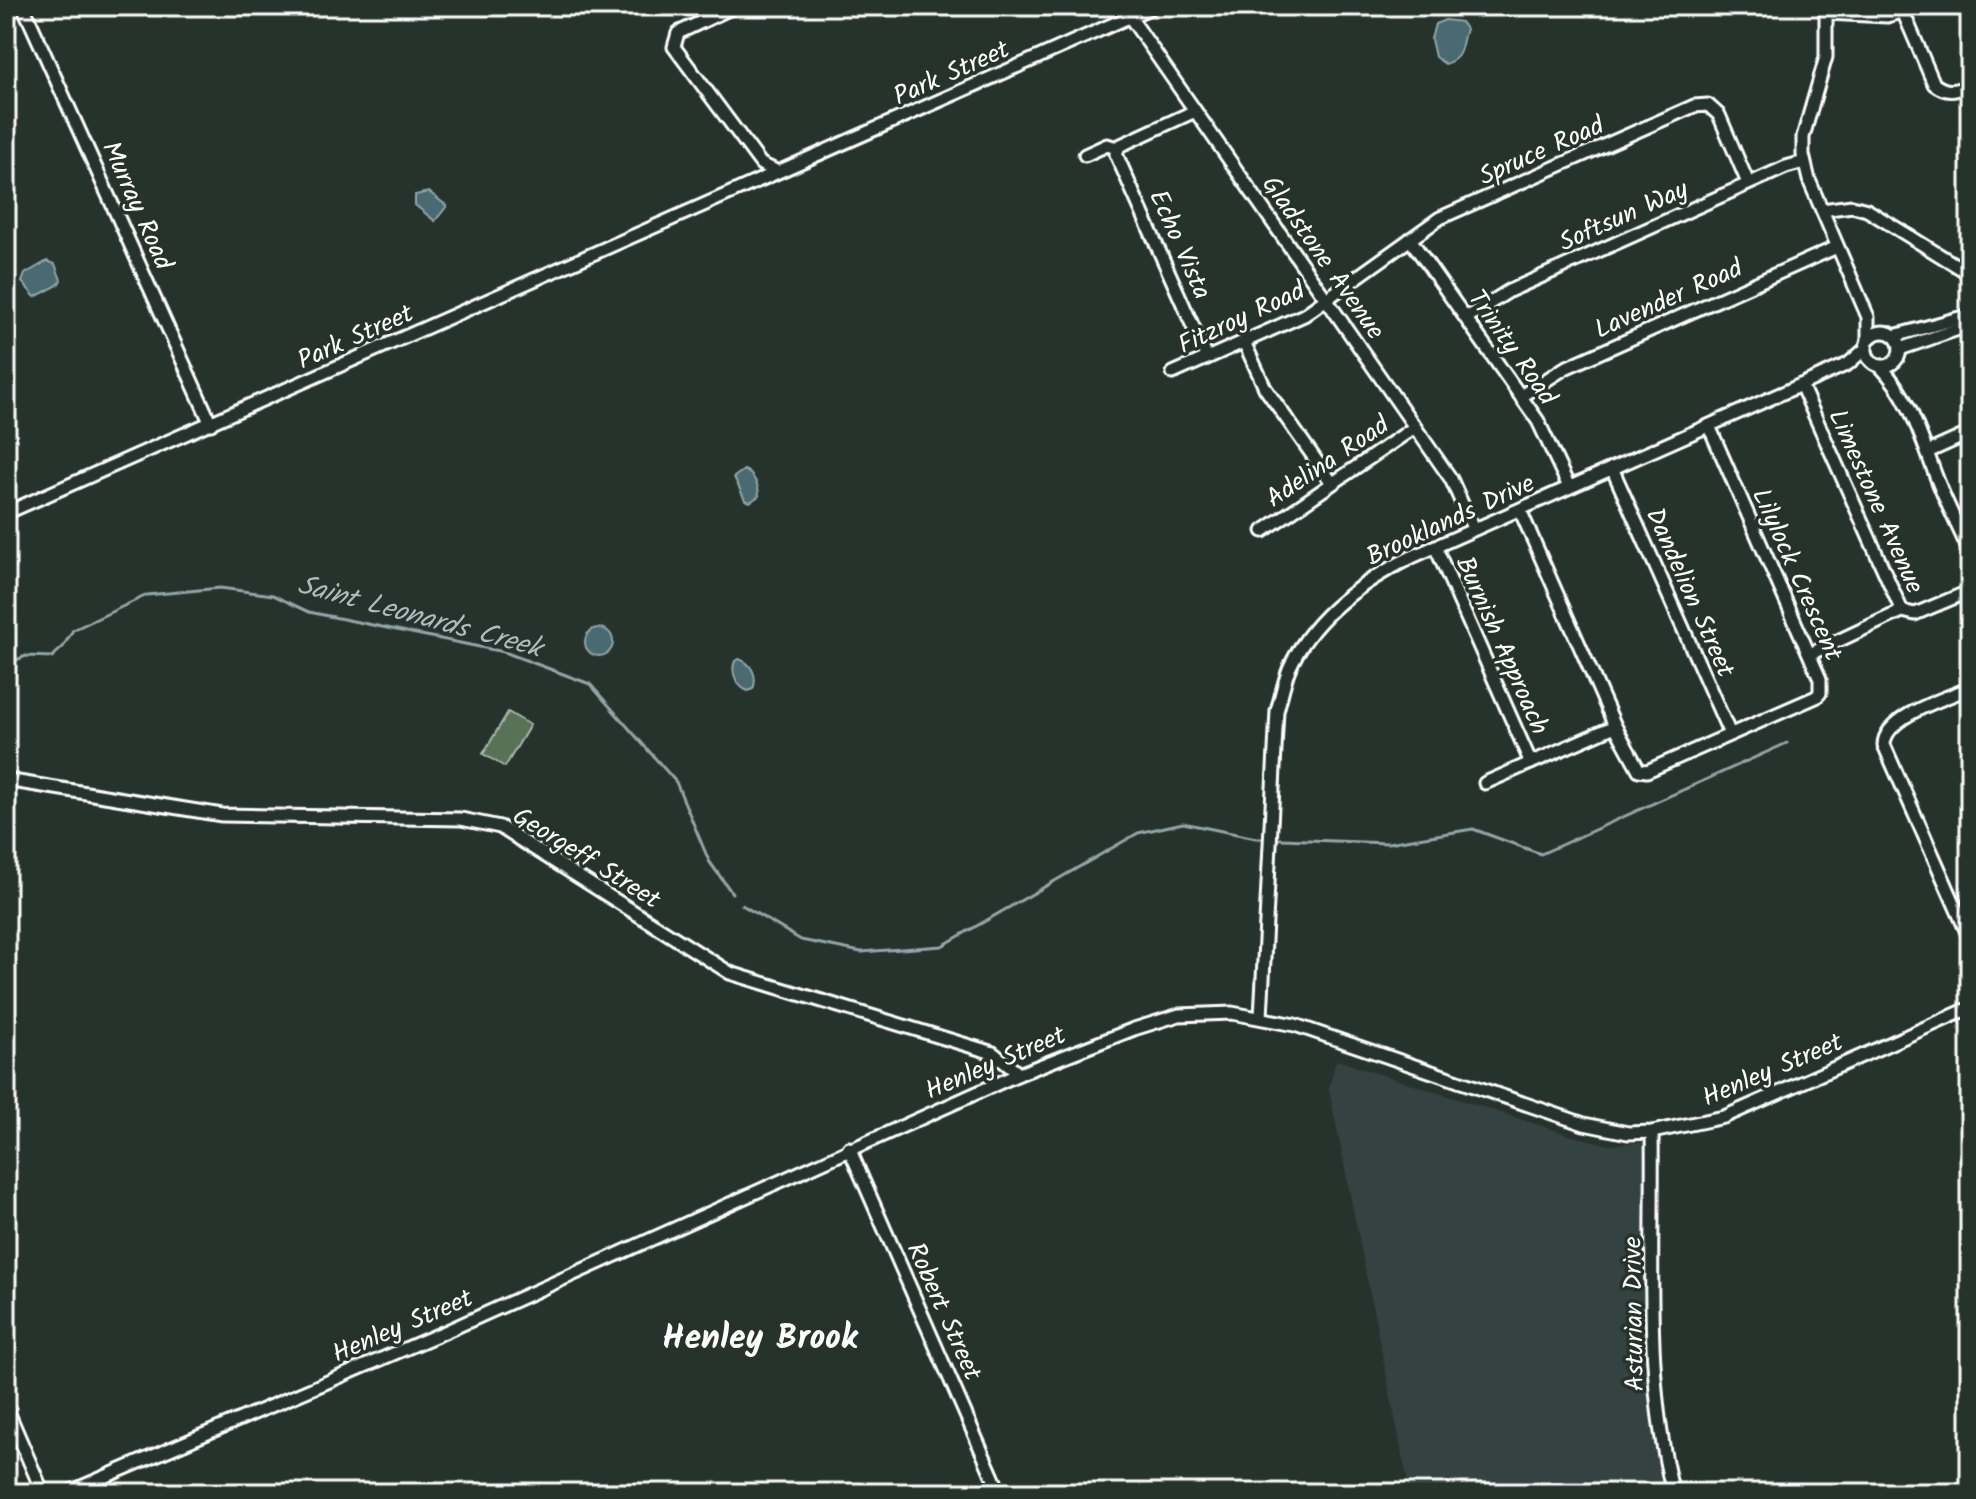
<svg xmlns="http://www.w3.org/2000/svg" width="1976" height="1499" font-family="Kalam,sans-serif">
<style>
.built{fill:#354343}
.green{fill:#587258;stroke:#acb8ac;stroke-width:2}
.water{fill:#4a6b70;stroke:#92a6a9;stroke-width:2}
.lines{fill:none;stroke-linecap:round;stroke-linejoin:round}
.stream{stroke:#92a6a9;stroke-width:3}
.minor-casing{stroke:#fff;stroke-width:17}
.minor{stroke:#26332d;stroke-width:11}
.labels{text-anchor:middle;stroke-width:7;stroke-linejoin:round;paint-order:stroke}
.street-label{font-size:26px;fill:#fff;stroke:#26332d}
.water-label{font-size:28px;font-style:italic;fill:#aebcbf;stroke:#26332d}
.district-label{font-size:34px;font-weight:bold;fill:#fff;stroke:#26332d}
</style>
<rect width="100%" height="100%" fill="#26332d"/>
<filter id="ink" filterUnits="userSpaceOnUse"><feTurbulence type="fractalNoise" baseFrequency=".0125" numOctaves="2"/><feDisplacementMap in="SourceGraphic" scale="16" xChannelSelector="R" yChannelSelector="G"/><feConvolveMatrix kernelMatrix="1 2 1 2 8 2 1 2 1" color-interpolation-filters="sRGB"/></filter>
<g filter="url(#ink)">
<polygon class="built" points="1336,1060 1569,1135 1609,1145 1652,1142 1653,1363 1672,1493 1410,1493 1329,1089"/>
<polygon class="green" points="508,712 530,725 505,767 483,754"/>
<g class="water">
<path d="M1445 20 1461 22 1466 29C1460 46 1464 58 1445 64L1435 57 1431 39 1435 24Z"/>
<polygon points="429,192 447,206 435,221 415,205 415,195"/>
<polygon points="47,261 55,264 61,280 58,285 35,297 22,282 25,274"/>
<path d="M744 470C754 474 759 486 759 496L750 502 745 500 734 477Z"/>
<circle cx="599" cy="642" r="14"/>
<path d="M739 659C752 663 758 677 753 689L748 691C737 687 730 672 735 661Z"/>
</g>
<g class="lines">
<g class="stream">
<polyline points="6,664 26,656 52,657 63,647 73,630 147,595 220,588 273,595 309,612 504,652 590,684 676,782 709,861 732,893"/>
<polyline points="742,905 801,940 861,952 942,946 1138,833 1183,823 1256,838 1388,843 1473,829 1541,854 1787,743"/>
</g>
<defs>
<g id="minor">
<polyline points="23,6 211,424"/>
<polyline points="735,6 678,33 674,47 761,164 774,170"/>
<polyline points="1826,6 1826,57 1803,137 1803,155 1809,180 1868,317 1868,340"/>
<polyline points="1826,13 1887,16 1921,6"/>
<path d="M1904 14 1934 84C1947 94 1956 91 1970 85"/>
<polyline points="1130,17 1451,479 1473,528"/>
<polyline points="1195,111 1119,146 1116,154 1207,358"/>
<polyline points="1085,155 1107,145 1117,148"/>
<polyline points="1822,210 1852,206 1867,210 1970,274"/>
<polyline points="1410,239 1538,421 1569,487"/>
<polyline points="1466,318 1509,291 1786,167 1804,162"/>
<circle cx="1883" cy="349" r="17"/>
<polyline points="1894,336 1970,315"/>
<polyline points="1245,344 1265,388 1332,483"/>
<polyline points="1900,349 1970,325"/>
<path d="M1880 366C1912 399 1922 442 1939 484 1948 507 1960 530 1970 553"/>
<polyline points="1173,373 1304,315 1440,218 1694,106 1708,105 1719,115 1748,183"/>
<polyline points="1801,385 1902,611 1915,614 1970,591"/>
<polyline points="1521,396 1565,368 1837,247"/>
<polyline points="1930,451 1970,433"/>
<polyline points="1612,468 1730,734"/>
<polyline points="1520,510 1615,726 1639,770 1647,771 1816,697 1820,693 1820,679 1709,426"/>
<polyline points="6,513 1154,6"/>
<polyline points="1263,531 1415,427"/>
<polyline points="1435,546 1531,763"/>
<polyline points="1810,654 1902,611"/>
<path d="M1970 688C1947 698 1884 716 1884 745L1970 939"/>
<polyline points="6,780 222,815 461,819 500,827 730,973 993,1053 1019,1074"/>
<polyline points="1485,783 1615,726"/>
<path d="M1261 1017 1277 711C1281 697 1284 682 1289 669 1312 617 1363 581 1412 557L1848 364 1865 349"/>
<path d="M1652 1132C1654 1252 1643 1376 1673 1493"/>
<polyline points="849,1148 1000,1493"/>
<polyline points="6,1407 43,1493"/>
<polyline points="67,1493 447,1331 1019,1074 1134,1029 1179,1015 1232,1013 1295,1025 1584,1124 1628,1133 1652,1132 1724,1117 1970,1008"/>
</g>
</defs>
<use href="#minor" class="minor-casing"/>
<use href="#minor" class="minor"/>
</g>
</g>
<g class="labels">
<g class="street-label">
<text transform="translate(951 72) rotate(-24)" y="9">Park Street</text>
<text transform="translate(1541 150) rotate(-24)" y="9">Spruce Road</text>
<text transform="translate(138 205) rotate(66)" y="9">Murray Road</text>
<text transform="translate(1623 215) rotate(-24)" y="9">Softsun Way</text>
<text transform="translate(1181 244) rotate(66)" y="9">Echo Vista</text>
<text transform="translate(1324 257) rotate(55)" y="9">Gladstone Avenue</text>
<text transform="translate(1668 298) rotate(-24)" y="9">Lavender Road</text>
<text transform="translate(1241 317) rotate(-25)" y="9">Fitzroy Road</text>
<text transform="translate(355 336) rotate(-24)" y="9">Park Street</text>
<text transform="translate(1513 347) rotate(55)" y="9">Trinity Road</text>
<text transform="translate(1327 461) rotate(-34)" y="9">Adelina Road</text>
<text transform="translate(1877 501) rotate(66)" y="9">Limestone Avenue</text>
<text transform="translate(1450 519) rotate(-25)" y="9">Brooklands Drive</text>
<text transform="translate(1798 574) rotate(66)" y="9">Lilylock Crescent</text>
<text transform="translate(1691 592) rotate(66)" y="9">Dandelion Street</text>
<text transform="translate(1503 645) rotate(66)" y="9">Burnish Approach</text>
<text transform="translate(587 857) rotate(32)" y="9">Georgeff Street</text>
<text transform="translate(995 1062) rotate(-23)" y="9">Henley Street</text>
<text transform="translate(1772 1069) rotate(-23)" y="9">Henley Street</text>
<text transform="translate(945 1311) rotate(66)" y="9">Robert Street</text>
<text transform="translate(1633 1314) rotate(-91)" y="9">Asturian Drive</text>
<text transform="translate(402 1325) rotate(-23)" y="9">Henley Street</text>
</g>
<g class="water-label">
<text transform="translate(420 615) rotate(15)" y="10">Saint Leonards Creek</text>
</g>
<g class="district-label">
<text x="760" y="1348">Henley Brook</text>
</g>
</g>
<rect width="1976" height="1499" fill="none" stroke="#26332d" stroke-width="32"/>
<rect x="16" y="16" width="1944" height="1467" fill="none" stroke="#fff" stroke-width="3" filter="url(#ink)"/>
</svg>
